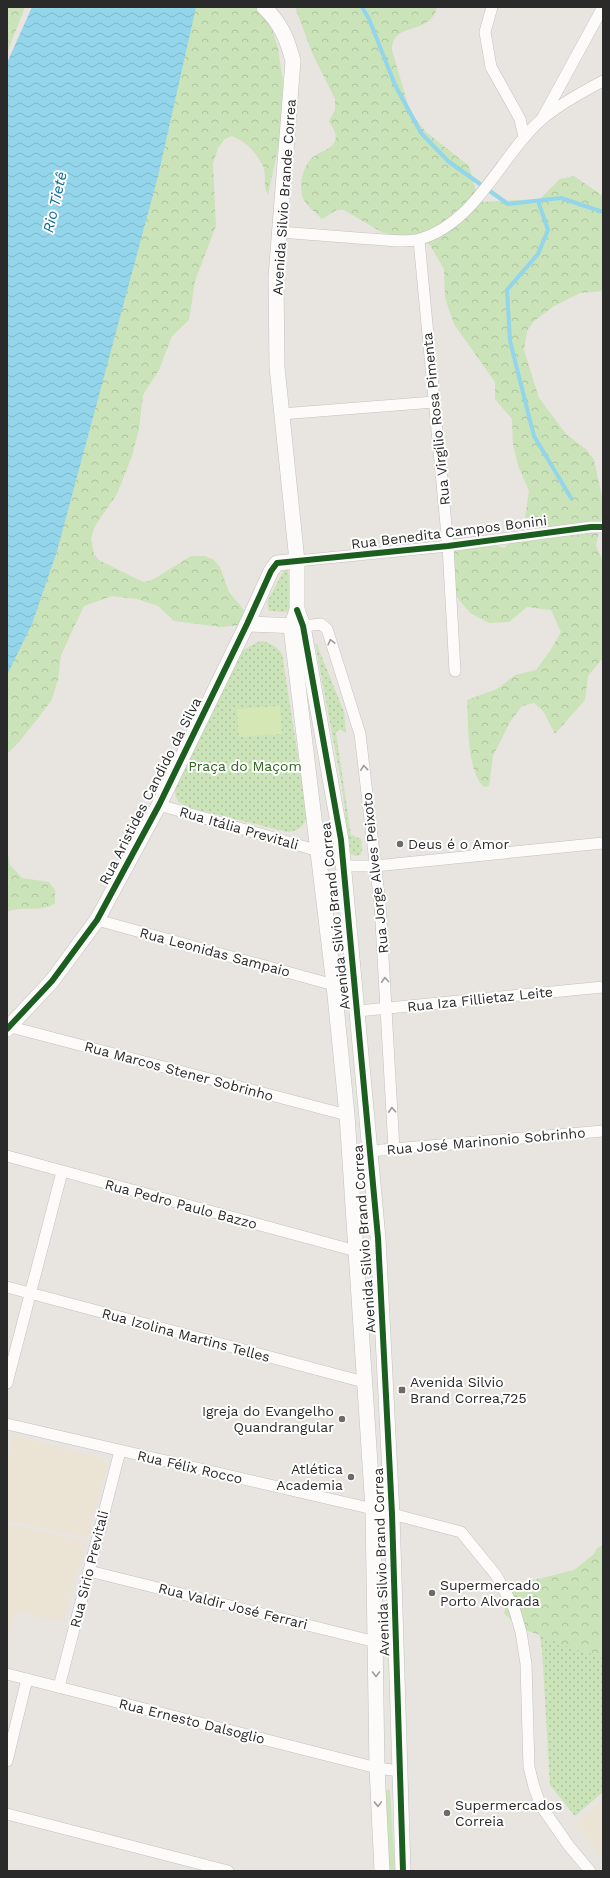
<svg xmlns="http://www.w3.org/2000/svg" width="610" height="1878" font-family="'Work Sans',sans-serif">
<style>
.education{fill:#ebe3d4}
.grass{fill:url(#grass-dots)}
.forest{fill:url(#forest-crowns)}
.garden{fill:#cbe3b8}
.pitch{fill:#d6e7b6}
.water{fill:url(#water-waves)}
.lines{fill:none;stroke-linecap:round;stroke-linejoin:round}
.stream{stroke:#93d5ea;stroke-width:4}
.street-casing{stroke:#c2c0c1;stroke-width:12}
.secondary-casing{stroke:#c2c0c1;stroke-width:16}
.street{stroke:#fcfbfa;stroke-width:11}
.secondary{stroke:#fcfbfa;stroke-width:15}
.cycleway-casing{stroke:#fff;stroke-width:8}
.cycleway{stroke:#1b5e20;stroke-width:6}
.oneway{stroke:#9e9d9c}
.poi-dot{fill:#6c6b6a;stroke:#fff;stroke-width:1.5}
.labels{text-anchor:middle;stroke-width:4;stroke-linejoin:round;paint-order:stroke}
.street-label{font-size:14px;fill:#2a2a2a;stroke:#fff}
.park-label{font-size:14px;fill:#2c661a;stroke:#fff}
.poi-label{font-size:14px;fill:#2a2a2a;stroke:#fff;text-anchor:start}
.water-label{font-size:15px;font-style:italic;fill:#0e6d9a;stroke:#fff}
</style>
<defs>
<pattern id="grass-dots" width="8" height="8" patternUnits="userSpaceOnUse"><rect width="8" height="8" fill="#cbe3b8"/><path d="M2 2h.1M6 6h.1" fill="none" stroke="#aec39e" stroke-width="1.8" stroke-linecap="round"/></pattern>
<pattern id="forest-crowns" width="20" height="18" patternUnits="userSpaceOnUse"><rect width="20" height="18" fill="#cbe3b8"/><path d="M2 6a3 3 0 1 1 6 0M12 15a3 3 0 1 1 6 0" fill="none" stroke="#aec39e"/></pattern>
<pattern id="water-waves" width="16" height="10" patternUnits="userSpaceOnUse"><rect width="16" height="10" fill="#93d5ea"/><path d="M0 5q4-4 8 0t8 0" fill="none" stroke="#7fb7c9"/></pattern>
</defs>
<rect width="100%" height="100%" fill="#e8e4e0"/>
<g class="education">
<polygon points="14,1435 102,1459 107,1467 87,1537 7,1520 7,1462"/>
<polygon points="7,1524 86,1542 63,1622 16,1611 7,1641"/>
<polygon points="603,1800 603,1858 574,1824"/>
</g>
<g class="grass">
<polygon points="288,569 292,608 286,612 269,611 267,602 284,570"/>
<path d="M260 641C270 642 276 646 282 654L307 814C305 826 299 831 287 832L186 807C177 802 175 798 175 788L243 650Z"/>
<polygon points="315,643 317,645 344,712 346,733 339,729 336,733 351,835 361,839 362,851 360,855 355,856 350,853 342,787"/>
<polygon points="527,1582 603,1623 603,1792 575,1816 550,1785 542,1649 535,1609"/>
</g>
<g class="forest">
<polygon points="7,7 25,7 7,53"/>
<path d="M192 7H265L278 48 283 83 280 139 268 195C263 187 266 178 264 169 260 156 244 139 231 136L224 140 218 148 213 164 216 226 195 281 189 320 172 336 159 370 143 395 139 429 132 456 117 494 95 526 91 538 94 554 99 560 143 582 152 580 191 556H205L214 560 220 567 229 592 248 615 250 624 221 627 174 621 158 606 137 599 112 596 84 606 61 655 58 680 51 701 20 741 7 754V670Z"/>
<path d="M295 7H437C431 36 392 21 392 50L410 112 426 132 469 166 479 202 540 199 560 179 574 176 603 196V291L580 293 554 306 534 321 527 331 524 350 539 398 566 434 587 450 594 460 603 501V512L596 546 603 561V658L588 676 585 700 555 734 543 711 534 703 522 706 510 722 493 756 489 786 484 787C466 770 469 724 467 700L497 689 515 675 536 670 550 651 561 632 551 610 527 607 509 622 489 623 470 613 455 595 450 537 483 541 504 548 523 533 529 491 519 468 513 445 512 419 495 399V382L454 324 445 298 444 269 430 245 418 240 383 233 344 210H337L322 219C316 213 306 205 303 198 298 186 303 165 313 157 320 151 331 150 335 141 338 134 332 127 329 121L335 110V99L313 55Z"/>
<path d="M7 849 10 865 22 878 49 882 55 890V903C42 913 22 905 7 912Z"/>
<polygon points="603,1545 603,1658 565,1646 540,1635 519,1628 504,1613 511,1592 530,1581 574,1570 594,1554 597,1548"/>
</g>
<polygon class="garden" points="383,1789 390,1790 395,1871 388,1871"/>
<polygon class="pitch" points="280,706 282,734 239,737 237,709"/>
<polygon class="water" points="32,7 196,7 158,176 57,551 32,624 7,675 7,63"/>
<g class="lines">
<g class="stream">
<polyline points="362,7 369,19 395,85 421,133 448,161 508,204 561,198 603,212"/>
<polyline points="538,201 548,230 538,254 507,290 510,341 534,436 571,498"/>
</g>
<defs>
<g id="street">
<polyline points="492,7 485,32 491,67 520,119 524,137"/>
<polyline points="543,117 603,7"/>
<path d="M278 232C310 234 341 237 372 239 387 240 406 243 420 239 476 223 501 155 542 119 560 104 582 92 603 81"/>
<polyline points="419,240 448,546 455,671"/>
<polyline points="281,414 434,402"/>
<polyline points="297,561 448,546 591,527 603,527"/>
<polyline points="303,626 321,624 327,629 360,734 380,904 394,1149"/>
<polyline points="159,805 319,851"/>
<polyline points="342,866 375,866 603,843"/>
<polyline points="97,920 334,985"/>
<polyline points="358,1011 603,987"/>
<polyline points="11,1027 347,1115"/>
<polyline points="370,1151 603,1131"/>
<polyline points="7,1156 356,1251"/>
<polyline points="7,1287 364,1382"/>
<polyline points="7,1383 62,1172"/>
<polyline points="7,1424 373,1509 461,1532 496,1575 514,1608 521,1632 526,1664 529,1767 534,1787 541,1806 569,1846 590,1871"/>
<polyline points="89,1571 376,1642"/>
<polyline points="7,1674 377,1768 400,1771"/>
<polyline points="59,1687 120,1451"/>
<polyline points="7,1761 27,1679"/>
<polyline points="7,1814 228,1871"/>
</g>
<g id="secondary">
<path d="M264 7C281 24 287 38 293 61L276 277 277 367 297 561V610L291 627 334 985 347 1115 373 1509 377 1768 382 1871"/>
<polyline points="297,610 303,626 341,840 378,1238 392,1514 403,1871"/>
<polyline points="247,624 300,626"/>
<polyline points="7,1029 52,981 97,920 159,805 247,624 271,571 277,563 297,561"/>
</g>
</defs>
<use href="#street" class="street-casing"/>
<use href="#secondary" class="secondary-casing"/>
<use href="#street" class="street"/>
<use href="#secondary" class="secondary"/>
<defs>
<g id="cycleway">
<polyline points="297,610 303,626 341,840 378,1238 392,1514 403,1871"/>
<polyline points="7,1029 52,981 97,920 159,805 247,624 271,571 277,563 448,546 591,527 603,527"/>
</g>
</defs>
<use href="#cycleway" class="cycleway-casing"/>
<use href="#cycleway" class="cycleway"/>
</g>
<defs><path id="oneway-chevron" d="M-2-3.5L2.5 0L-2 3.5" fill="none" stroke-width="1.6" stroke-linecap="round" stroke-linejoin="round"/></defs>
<g class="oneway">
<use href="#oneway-chevron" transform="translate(331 642) rotate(-104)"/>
<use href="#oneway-chevron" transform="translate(364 768) rotate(-96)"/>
<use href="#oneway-chevron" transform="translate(385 980) rotate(-94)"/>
<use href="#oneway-chevron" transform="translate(392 1110) rotate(-93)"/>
<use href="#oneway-chevron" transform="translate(376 1674) rotate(90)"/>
<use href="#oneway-chevron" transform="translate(378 1804) rotate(88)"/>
</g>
<g class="poi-dot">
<circle cx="400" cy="844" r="4"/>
<rect x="398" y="1386" width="8" height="8" rx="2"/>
<circle cx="342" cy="1419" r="4"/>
<circle cx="351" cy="1477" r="4"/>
<circle cx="432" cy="1593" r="4"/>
<circle cx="447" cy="1813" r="4"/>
</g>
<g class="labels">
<g class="street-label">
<text transform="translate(284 197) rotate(-86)" y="5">Avenida Silvio Brande Correa</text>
<text transform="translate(436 419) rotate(-96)" y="5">Rua Virgílio Rosa Pimenta</text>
<text transform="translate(449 532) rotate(-7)" y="5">Rua Benedita Campos Bonini</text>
<text transform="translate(150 791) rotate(-63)" y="5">Rua Aristides Candido da Silva</text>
<text transform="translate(239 828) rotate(16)" y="5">Rua Itália Previtali</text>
<text transform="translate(375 873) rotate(-96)" y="5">Rua Jorge Alves Peixoto</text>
<text transform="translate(335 916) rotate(-96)" y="5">Avenida Silvio Brand Correa</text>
<text transform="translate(215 952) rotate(15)" y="5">Rua Leonidas Sampaio</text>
<text transform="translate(480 999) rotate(-6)" y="5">Rua Iza Fillietaz Leite</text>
<text transform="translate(179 1071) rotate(15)" y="5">Rua Marcos Stener Sobrinho</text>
<text transform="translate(486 1141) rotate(-5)" y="5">Rua José Marinonio Sobrinho</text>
<text transform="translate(181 1204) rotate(15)" y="5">Rua Pedro Paulo Bazzo</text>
<text transform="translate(364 1239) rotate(-94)" y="5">Avenida Silvio Brand Correa</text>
<text transform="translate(186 1335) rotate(15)" y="5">Rua Izolina Martins Telles</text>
<text transform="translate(190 1467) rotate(13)" y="5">Rua Félix Rocco</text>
<text transform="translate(381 1562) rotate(-92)" y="5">Avenida Silvio Brand Correa</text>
<text transform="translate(89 1569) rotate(-76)" y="5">Rua Sirio Previtali</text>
<text transform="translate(233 1606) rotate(14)" y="5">Rua Valdir José Ferrari</text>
<text transform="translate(192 1721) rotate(14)" y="5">Rua Ernesto Dalsoglio</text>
</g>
<g class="park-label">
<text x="245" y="771">Praça do Maçom</text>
</g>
<g class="poi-label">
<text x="408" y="849">Deus é o Amor</text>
<text x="410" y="1387">Avenida Silvio<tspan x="410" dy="16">Brand Correa,725</tspan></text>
<text x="334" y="1416" text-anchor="end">Igreja do Evangelho<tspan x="334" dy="16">Quandrangular</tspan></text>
<text x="343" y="1474" text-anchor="end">Atlética<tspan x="343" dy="16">Academia</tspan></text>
<text x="440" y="1590">Supermercado<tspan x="440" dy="16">Porto Alvorada</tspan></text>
<text x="455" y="1810">Supermercados<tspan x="455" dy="16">Correia</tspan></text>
</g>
<g class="water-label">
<text transform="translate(55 202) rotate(-77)" y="5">Rio Tietê</text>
</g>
</g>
<rect width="610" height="1878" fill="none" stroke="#2a2a2a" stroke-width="16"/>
</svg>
